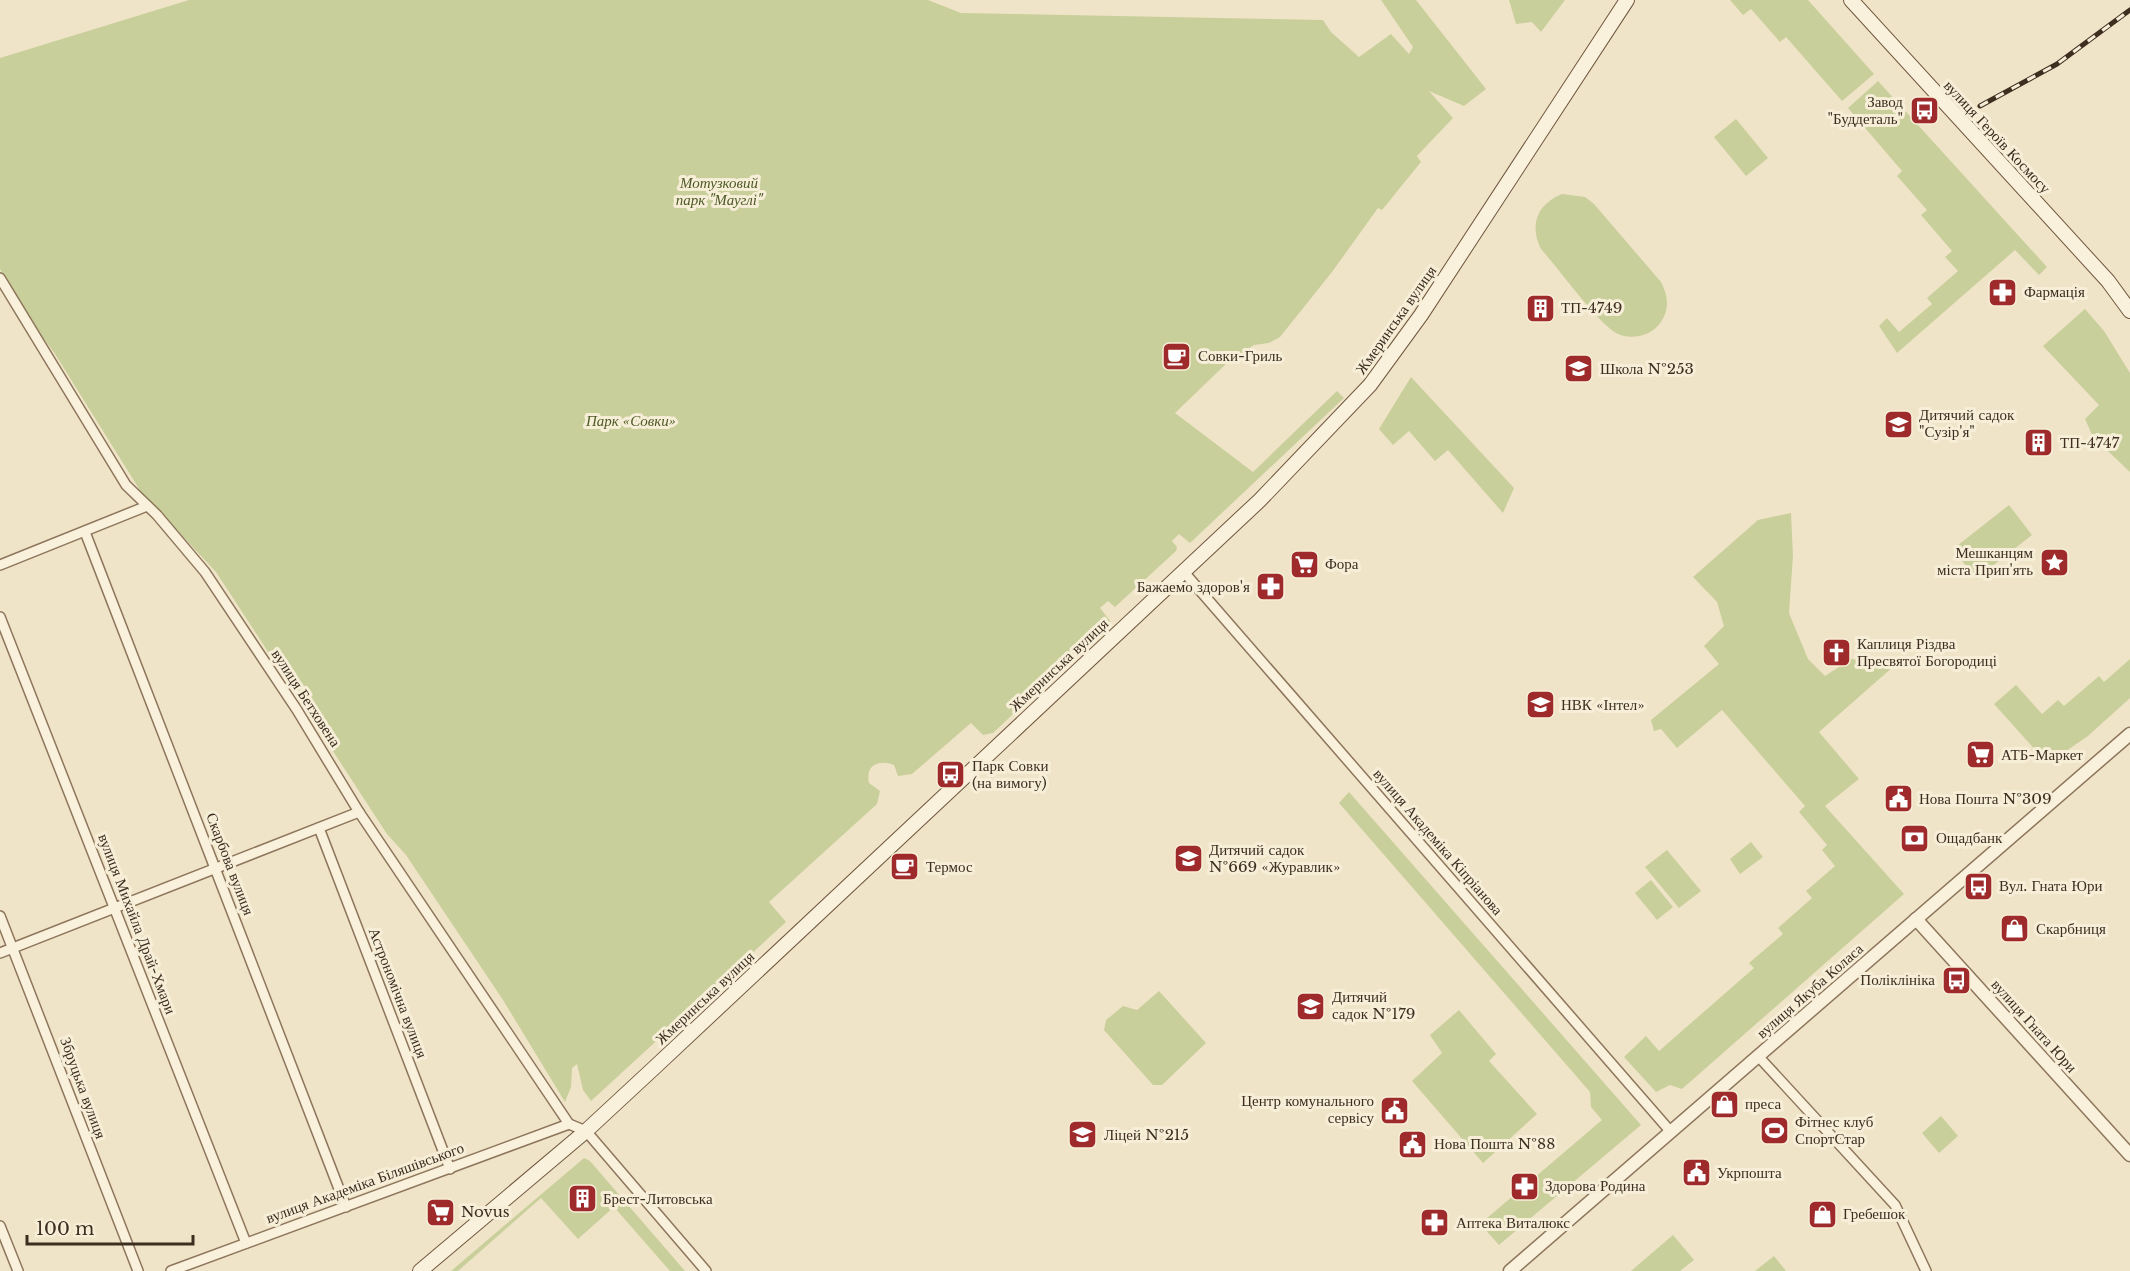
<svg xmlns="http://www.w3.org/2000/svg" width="2130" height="1271" font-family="'Libre Baskerville',serif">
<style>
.green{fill:#c9cf9b}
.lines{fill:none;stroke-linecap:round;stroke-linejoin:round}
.minor-casing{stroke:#8d765c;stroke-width:12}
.tertiary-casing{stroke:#8d765c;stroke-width:15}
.secondary-casing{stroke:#6f573f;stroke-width:16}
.minor{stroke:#faf1dc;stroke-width:9}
.tertiary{stroke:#faf1dc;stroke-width:12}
.secondary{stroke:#faf1dc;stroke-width:14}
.rail-casing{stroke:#3d2e20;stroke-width:5}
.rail{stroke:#f7eed8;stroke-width:3;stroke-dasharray:9;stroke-linecap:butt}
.labels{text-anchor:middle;stroke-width:6;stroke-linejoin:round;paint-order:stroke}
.poi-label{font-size:15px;fill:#3d2e20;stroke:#f7eed8;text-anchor:start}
.street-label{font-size:15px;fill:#3d2e20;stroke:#f7eed8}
.park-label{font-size:15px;font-style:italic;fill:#4d5a26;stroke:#f7eed8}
</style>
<rect width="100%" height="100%" fill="#f0e4c8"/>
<g class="green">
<path d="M189 0H928L961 13 1323 20 1331 32 1359 57 1391 34 1409 54 1413 47 1381 0H1416L1486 89 1464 106 1429 91 1453 118 1417 156 1421 162 1382 210 1378 208 1332 272 1280 337 1269 343 1254 345 1226 364 1175 413 1253 472 1337 391 1344 398 1190 543 1179 534 1172 541 1177 547 1176 551 1115 607 1108 601 1100 608 1111 622 993 733 983 735 971 723 912 774 898 776 894 765C879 759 865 765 869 783L880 791 877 804 769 902 786 922 591 1101 583 1090 577 1064 572 1068 571 1087 565 1102 503 1000 406 855 387 834 216 572 141 492 55 354 23 310 0 269V58Z"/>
<polygon points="1509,0 1565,0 1541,32 1532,22 1516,24"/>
<polygon points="1730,0 1808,0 1874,74 1842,101 1786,37 1780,42 1751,9 1743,15"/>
<polygon points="1878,81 2047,267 2039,275 2015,250 1897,353 1879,326 1887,318 1899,332 1932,304 1927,298 1958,271 1945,257 1952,251 1921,215 1927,210 1897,176 1902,171 1848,108"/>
<polygon points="1736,119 1768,158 1746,176 1714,137"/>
<path d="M1562 194 1585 197 1594 204 1661 282C1668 296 1670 308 1661 322 1652 336 1631 341 1616 333 1597 322 1558 268 1541 249 1529 225 1537 204 1562 194Z"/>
<polygon points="2085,309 2104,331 2130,373 2130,472 2093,437 2085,419 2099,405 2043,346"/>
<polygon points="1411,377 1514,488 1503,513 1448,450 1435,461 1409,431 1393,445 1379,429"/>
<polygon points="2009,505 2032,535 1976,579 1953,549"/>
<polygon points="1791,513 1793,556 1789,613 1808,659 1825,676 1851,659 1894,666 1819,732 1859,779 1825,806 1904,894 1682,1089 1670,1085 1656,1092 1624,1057 1646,1036 1659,1051 1754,968 1749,963 1783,934 1778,928 1812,898 1806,891 1835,866 1822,850 1827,845 1799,812 1805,806 1722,710 1677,748 1661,729 1654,731 1651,720 1719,664 1704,646 1724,626 1717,602 1693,577 1758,520"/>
<polygon points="2130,659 2130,698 2088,736 2059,756 2039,754 1994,704 2016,685 2042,714 2058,700 2064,706 2099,676 2104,682"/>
<polygon points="1349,792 1641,1125 1499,1245 1480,1224 1602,1120 1591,1107 1590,1092 1339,803"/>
<polygon points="1751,842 1763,857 1740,874 1730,859"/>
<polygon points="1667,850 1701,891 1679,908 1645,867"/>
<polygon points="1651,880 1673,907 1657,920 1635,893"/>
<polygon points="1159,991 1206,1043 1162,1085 1153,1085 1104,1030 1106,1020 1123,1006 1137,1010"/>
<polygon points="1459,1010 1496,1054 1489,1061 1537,1114 1483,1163 1412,1081 1442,1053 1430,1035"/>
<polygon points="1941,1116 1958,1136 1939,1153 1922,1133"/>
<polygon points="584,1158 590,1161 685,1271 670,1271 614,1207 578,1239 541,1198 458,1271 451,1271"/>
<polygon points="1673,1235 1694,1260 1680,1271 1631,1271"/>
<polygon points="1774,1256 1786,1271 1755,1271"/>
</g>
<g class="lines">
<defs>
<g id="minor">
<polyline points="0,278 126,485 157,515 205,572 297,710 359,812 569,1124 586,1131 706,1271"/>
<polyline points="85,532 346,1207"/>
<polyline points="0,565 147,506"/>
<polyline points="1183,571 1671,1132"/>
<polyline points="0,617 246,1243"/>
<polyline points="319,828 450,1169"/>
<polyline points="0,916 138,1271"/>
<polyline points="0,953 359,812"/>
<polyline points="1758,1056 1895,1205 1926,1271"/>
<polyline points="0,1226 18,1271"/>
<polyline points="171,1271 569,1124"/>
</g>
<g id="tertiary">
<polyline points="1916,919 2130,1155"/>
<polyline points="1510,1271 2130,734"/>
</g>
<g id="secondary">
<polyline points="1851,0 2108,281 2130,311"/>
<polyline points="420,1271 586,1131 655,1067 1260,500 1370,385 1421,315 1627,0"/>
</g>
</defs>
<use href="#minor" class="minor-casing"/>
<use href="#tertiary" class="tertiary-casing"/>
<use href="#secondary" class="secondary-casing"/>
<use href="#minor" class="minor"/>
<use href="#tertiary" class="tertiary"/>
<use href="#secondary" class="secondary"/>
<defs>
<polyline id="rail" points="1980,106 2057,64 2130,10"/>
</defs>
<use href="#rail" class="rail-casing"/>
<use href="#rail" class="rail"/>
</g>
<defs>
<symbol id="bus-square" viewBox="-11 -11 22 22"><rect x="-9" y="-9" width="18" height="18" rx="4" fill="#9e2a2b" stroke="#f7eed8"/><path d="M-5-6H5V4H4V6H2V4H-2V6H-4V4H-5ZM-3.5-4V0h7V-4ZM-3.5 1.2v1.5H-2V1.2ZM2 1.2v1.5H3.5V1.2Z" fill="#fff"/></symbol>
<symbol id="pharmacy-square" viewBox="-11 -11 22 22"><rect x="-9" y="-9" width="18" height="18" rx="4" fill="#9e2a2b" stroke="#f7eed8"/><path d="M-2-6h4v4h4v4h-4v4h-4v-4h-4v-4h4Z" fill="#fff"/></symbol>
<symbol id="building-square" viewBox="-11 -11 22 22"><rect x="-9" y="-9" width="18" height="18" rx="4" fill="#9e2a2b" stroke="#f7eed8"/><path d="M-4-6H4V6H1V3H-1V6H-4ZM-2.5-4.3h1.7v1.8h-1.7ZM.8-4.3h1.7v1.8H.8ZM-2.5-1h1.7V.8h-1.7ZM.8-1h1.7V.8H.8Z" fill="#fff"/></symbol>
<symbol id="cafe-square" viewBox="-11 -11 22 22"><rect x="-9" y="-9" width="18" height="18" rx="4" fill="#9e2a2b" stroke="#f7eed8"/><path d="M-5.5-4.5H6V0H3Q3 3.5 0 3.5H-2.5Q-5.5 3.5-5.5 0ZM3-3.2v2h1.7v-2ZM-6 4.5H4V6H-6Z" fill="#fff"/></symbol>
<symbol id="school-square" viewBox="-11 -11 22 22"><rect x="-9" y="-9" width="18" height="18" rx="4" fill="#9e2a2b" stroke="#f7eed8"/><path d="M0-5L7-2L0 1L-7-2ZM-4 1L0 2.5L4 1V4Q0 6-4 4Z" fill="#fff"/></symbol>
<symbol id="sight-square" viewBox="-11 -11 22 22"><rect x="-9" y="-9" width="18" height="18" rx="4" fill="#9e2a2b" stroke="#f7eed8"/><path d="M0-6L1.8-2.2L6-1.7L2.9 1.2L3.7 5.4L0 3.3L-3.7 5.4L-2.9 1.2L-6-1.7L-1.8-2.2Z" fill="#fff"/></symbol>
<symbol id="supermarket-square" viewBox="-11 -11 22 22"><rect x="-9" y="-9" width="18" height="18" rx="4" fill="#9e2a2b" stroke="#f7eed8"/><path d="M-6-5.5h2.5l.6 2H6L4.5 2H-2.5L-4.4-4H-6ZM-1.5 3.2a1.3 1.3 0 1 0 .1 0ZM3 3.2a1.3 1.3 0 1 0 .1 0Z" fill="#fff"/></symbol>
<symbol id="church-square" viewBox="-11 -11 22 22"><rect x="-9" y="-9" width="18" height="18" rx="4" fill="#9e2a2b" stroke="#f7eed8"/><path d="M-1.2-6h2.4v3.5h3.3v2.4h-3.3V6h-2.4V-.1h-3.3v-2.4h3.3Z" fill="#fff"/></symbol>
<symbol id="civic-square" viewBox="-11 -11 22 22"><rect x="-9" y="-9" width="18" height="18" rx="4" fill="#9e2a2b" stroke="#f7eed8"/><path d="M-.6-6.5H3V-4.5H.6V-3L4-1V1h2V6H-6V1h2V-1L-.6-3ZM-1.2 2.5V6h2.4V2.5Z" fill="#fff"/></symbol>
<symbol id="bank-square" viewBox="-11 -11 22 22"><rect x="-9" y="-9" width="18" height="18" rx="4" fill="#9e2a2b" stroke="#f7eed8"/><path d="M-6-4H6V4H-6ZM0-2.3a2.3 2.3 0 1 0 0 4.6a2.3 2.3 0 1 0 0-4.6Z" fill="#fff"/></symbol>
<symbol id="shop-square" viewBox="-11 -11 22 22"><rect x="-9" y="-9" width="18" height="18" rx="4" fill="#9e2a2b" stroke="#f7eed8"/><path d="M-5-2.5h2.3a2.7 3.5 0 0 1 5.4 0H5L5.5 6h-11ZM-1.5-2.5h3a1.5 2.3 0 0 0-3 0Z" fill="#fff"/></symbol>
<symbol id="stadium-square" viewBox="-11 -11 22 22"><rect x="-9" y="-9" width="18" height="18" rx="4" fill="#9e2a2b" stroke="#f7eed8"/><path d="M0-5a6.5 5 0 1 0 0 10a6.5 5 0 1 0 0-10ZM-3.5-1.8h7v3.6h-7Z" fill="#fff"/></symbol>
</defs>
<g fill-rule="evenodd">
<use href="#bus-square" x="1908" y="94" width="33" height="33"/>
<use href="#pharmacy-square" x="1986" y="276" width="33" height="33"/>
<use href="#building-square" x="1524" y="292" width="33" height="33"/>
<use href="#cafe-square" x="1160" y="340" width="33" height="33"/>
<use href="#school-square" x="1562" y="352" width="33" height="33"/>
<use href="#school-square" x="1882" y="408" width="33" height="33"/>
<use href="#building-square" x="2022" y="426" width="33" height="33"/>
<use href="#sight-square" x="2038" y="546" width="33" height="33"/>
<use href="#supermarket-square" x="1288" y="548" width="33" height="33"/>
<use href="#pharmacy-square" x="1254" y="570" width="33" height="33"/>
<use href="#church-square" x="1820" y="636" width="33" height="33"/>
<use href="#school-square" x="1524" y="688" width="33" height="33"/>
<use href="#supermarket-square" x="1964" y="738" width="33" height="33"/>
<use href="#bus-square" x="934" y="758" width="33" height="33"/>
<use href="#civic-square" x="1882" y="782" width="33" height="33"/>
<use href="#bank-square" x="1898" y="822" width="33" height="33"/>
<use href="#school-square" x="1172" y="842" width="33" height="33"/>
<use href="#cafe-square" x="888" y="850" width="33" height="33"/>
<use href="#bus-square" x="1962" y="870" width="33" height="33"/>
<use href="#shop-square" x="1998" y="912" width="33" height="33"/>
<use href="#bus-square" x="1940" y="964" width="33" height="33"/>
<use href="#school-square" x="1294" y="990" width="33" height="33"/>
<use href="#shop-square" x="1708" y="1088" width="33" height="33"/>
<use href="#civic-square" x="1378" y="1094" width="33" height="33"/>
<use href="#stadium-square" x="1758" y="1114" width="33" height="33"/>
<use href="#school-square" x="1066" y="1118" width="33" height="33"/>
<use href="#civic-square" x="1396" y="1128" width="33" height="33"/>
<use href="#civic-square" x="1680" y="1156" width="33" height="33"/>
<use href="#pharmacy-square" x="1508" y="1170" width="33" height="33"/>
<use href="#building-square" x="566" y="1182" width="33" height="33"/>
<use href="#supermarket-square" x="424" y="1196" width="33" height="33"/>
<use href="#shop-square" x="1806" y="1198" width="33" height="33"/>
<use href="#pharmacy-square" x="1418" y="1206" width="33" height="33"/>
</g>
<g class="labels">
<g class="poi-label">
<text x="1903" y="107" text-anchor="end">Завод<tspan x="1903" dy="17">"Буддеталь"</tspan></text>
<text x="2024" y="297">Фармація</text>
<text x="1561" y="313">ТП-4749</text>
<text x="1198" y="361">Совки-Гриль</text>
<text x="1600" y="374">Школа №253</text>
<text x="1919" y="420">Дитячий садок<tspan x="1919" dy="17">"Сузір'я"</tspan></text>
<text x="2060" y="448">ТП-4747</text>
<text x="2033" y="558" text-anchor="end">Мешканцям<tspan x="2033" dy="17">міста Прип'ять</tspan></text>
<text x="1325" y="569">Фора</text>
<text x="1250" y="592" text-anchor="end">Бажаемо здоров'я</text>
<text x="1857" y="649">Каплиця Різдва<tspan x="1857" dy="17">Пресвятої Богородиці</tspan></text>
<text x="1561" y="710">НВК «Інтел»</text>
<text x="2001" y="760">АТБ-Маркет</text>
<text x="972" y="771">Парк Совки<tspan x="972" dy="17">(на вимогу)</tspan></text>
<text x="1919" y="804">Нова Пошта №309</text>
<text x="1936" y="843">Ощадбанк</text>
<text x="1209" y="855">Дитячий садок<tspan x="1209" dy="17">№669 «Журавлик»</tspan></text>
<text x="926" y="872">Термос</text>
<text x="1999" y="891">Вул. Гната Юри</text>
<text x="2036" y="934">Скарбниця</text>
<text x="1935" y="985" text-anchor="end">Поліклініка</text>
<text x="1332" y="1002">Дитячий<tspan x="1332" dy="17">садок №179</tspan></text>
<text x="1374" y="1106" text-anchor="end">Центр комунального<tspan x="1374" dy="17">сервісу</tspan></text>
<text x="1745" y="1109">преса</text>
<text x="1795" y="1127">Фітнес клуб<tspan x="1795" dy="17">СпортСтар</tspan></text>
<text x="1104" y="1140">Ліцей №215</text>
<text x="1434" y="1149">Нова Пошта №88</text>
<text x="1717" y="1178">Укрпошта</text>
<text x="1545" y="1191">Здорова Родина</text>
<text x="603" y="1204">Брест-Литовська</text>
<text x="461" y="1217">Novus</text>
<text x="1843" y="1219">Гребешок</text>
<text x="1456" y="1228">Аптека Виталюкс</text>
</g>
<g class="street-label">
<text transform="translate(1997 137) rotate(47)" y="5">вулиця Героїв Космосу</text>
<text transform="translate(1396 320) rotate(-55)" y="5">Жмеринська вулиця</text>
<text transform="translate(1059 665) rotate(-43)" y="5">Жмеринська вулиця</text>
<text transform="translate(306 698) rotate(57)" y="5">вулиця Бетховена</text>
<text transform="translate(1438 842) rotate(49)" y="5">вулиця Академіка Кіпріанова</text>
<text transform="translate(230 864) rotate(69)" y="5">Скарбова вулиця</text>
<text transform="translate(137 924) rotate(69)" y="5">вулиця Михайла Драй-Хмари</text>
<text transform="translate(1810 991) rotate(-41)" y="5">вулиця Якуба Коласа</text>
<text transform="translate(398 993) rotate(69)" y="5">Астрономічна вулиця</text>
<text transform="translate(705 998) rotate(-43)" y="5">Жмеринська вулиця</text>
<text transform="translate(2034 1026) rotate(48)" y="5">вулиця Гната Юри</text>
<text transform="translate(83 1088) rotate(70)" y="5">Збруцька вулиця</text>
<text transform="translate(365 1183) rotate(-20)" y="5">вулиця Академіка Біляшівського</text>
</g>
<g class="park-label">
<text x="719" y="188">Мотузковий<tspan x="719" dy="17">парк "Мауглі"</tspan></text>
<text x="631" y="426">Парк «Совки»</text>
</g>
</g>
<path d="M27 1235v9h166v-9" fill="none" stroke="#3d2e20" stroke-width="3"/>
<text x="36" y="1235" font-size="18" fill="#3d2e20" stroke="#f7eed8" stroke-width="4.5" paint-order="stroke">100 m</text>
</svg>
